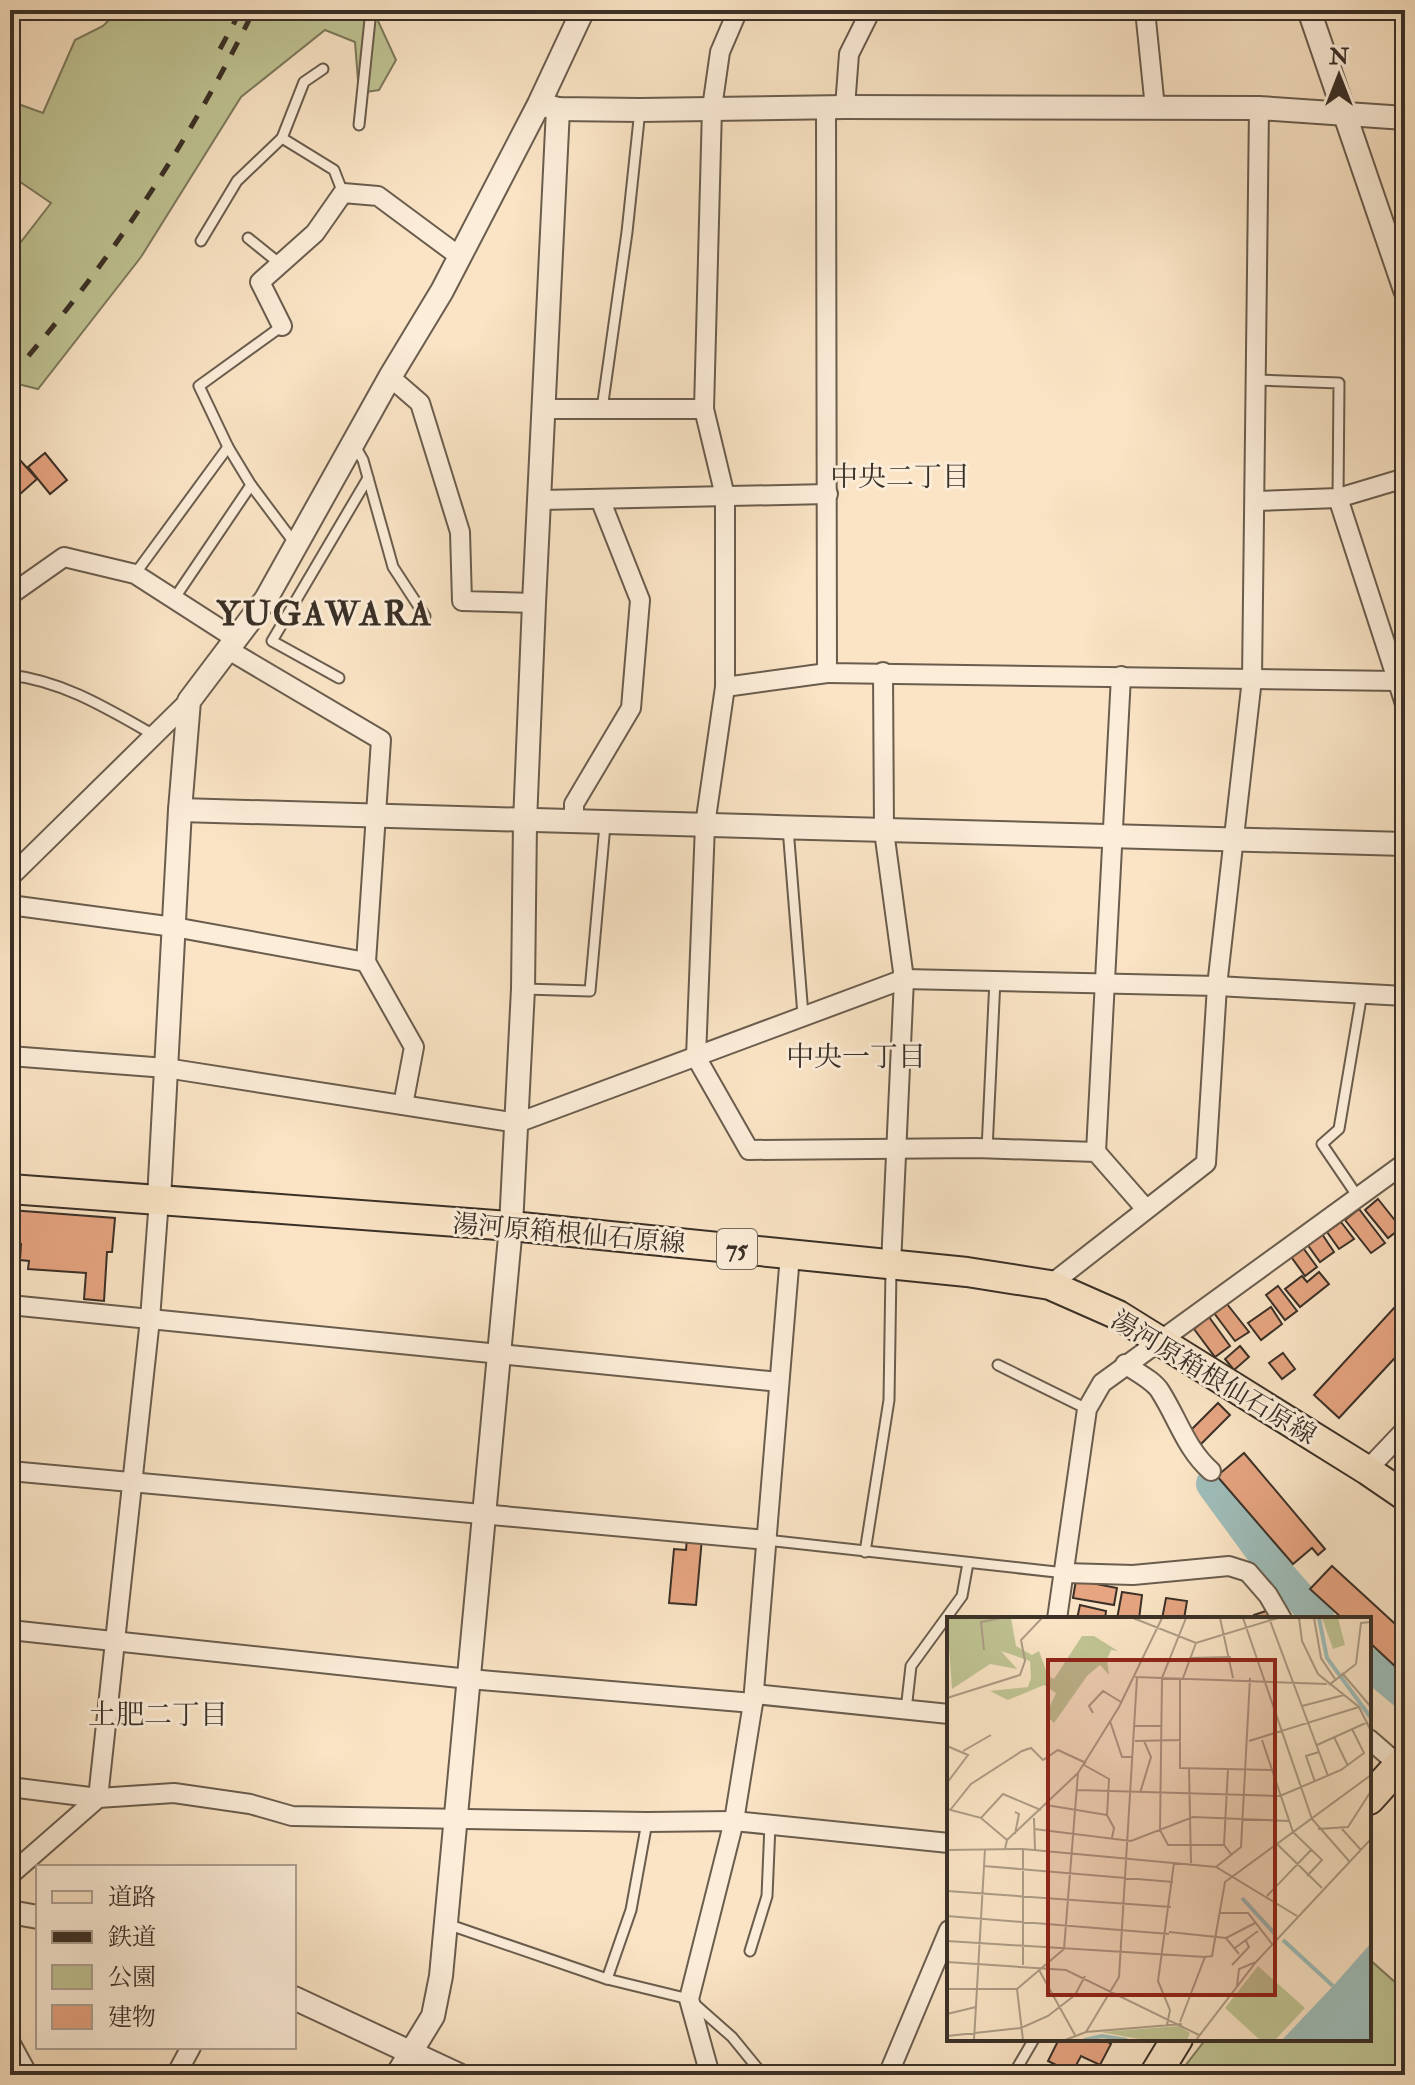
<svg xmlns="http://www.w3.org/2000/svg" width="1415" height="2085" font-family="'IM FELL Double Pica','Noto Serif JP',serif">
<style>
.green{fill:#c0c494;stroke:#7d7a5e;stroke-width:2}
.lines{fill:none;stroke-linecap:round;stroke-linejoin:round}
.river{stroke:#9fbebb;stroke-width:32}
.building{fill:#e6a481;stroke:#3a3027;stroke-width:2}
.service-casing{stroke:#6a5d4e;stroke-width:13}
.minor-casing{stroke:#6a5d4e;stroke-width:22}
.tertiary-casing{stroke:#6a5d4e;stroke-width:26}
.primary-casing{stroke:#3a3027;stroke-width:32}
.trunk-casing{stroke:#3a3027;stroke-width:34}
.service{stroke:#fcedd9;stroke-width:9}
.minor{stroke:#fcedd9;stroke-width:18}
.tertiary{stroke:#fcedd9;stroke-width:22}
.primary{stroke:#fae4c5;stroke-width:28}
.trunk{stroke:#fae4c5;stroke-width:30}
.rail{stroke:#3a3027;stroke-width:5;stroke-dasharray:14 14;stroke-linecap:butt}
.labels{text-anchor:middle;stroke-width:6;stroke-linejoin:round;paint-order:stroke}
.shield{fill:#fcedd9;stroke:#74695c;stroke-width:2}
.shield-label{font-size:24px;font-weight:bold;fill:#3a3027}
.street-label{font-size:26px;fill:#3a3027;stroke:#fcedd9}
.neighbourhood-label{font-size:28px;fill:#3a3027;stroke:#fcedd9}
.district-label{font-size:34px;font-weight:bold;letter-spacing:2px;fill:#3a3027;stroke:#fcedd9}
.inset-river{fill:none;stroke:#9fbebb;stroke-width:4}
.inset-road{fill:none;stroke:#ad9c86;stroke-width:2}
.view{fill:#8f2418;fill-opacity:0.15;stroke:#8f2418;stroke-width:4}
.inset-edge{fill:none;stroke:#3a3027;stroke-width:4}
</style>
<rect width="100%" height="100%" fill="#fae4c5"/>
<filter id="stains"><feTurbulence type="fractalNoise" baseFrequency=".0025" numOctaves="4"/><feColorMatrix values="0 0 0 0 .2 0 0 0 0 .09 0 0 0 0 .02 0 0 0 .5 -.17"/></filter>
<radialGradient id="worn" r=".72"><stop offset=".6" stop-color="#630" stop-opacity="0"/><stop offset="1" stop-color="#630" stop-opacity=".3"/></radialGradient>
<g class="green">
<polygon points="119,10 373,10 396,60 379,90 359,93 355,42 325,30 241,97 141,257 38,389 10,382 10,256 51,203 10,175 10,101 43,113 75,40 103,26"/>
<polygon points="1369,1959 1405,1991 1405,2075 1178,2075 1206,2039 1369,2039"/>
</g>
<g class="lines">
<g class="river">
<polyline points="1212,1484 1272,1566 1319,1619"/>
<polyline points="1369,1664 1405,1694"/>
</g>
</g>
<g class="building">
<polygon points="10,449 37,479 10,503"/>
<polygon points="45,453 67,480 50,494 28,467"/>
<polygon points="1378,1199 1401,1228 1388,1238 1365,1210"/>
<polygon points="1359,1209 1385,1243 1371,1253 1345,1220"/>
<polygon points="10,1210 115,1218 112,1252 107,1252 104,1301 84,1299 86,1273 28,1269 29,1261 20,1260 21,1244 10,1244"/>
<polygon points="1341,1222 1354,1239 1339,1249 1327,1232"/>
<polygon points="1322,1234 1334,1252 1320,1262 1307,1244"/>
<polygon points="1301,1245 1317,1267 1305,1276 1289,1254"/>
<polygon points="1319,1272 1329,1284 1300,1307 1285,1289 1302,1276 1307,1282"/>
<polygon points="1278,1286 1297,1311 1285,1320 1266,1295"/>
<polygon points="1405,1296 1405,1347 1339,1418 1314,1395"/>
<polygon points="1227,1304 1249,1332 1235,1341 1214,1313"/>
<polygon points="1271,1307 1282,1324 1261,1340 1248,1323"/>
<polygon points="1209,1317 1230,1346 1215,1357 1194,1329"/>
<polygon points="1240,1346 1249,1357 1234,1370 1225,1359"/>
<polygon points="1283,1353 1295,1369 1282,1379 1269,1363"/>
<polygon points="1218,1403 1230,1415 1201,1444 1189,1432"/>
<polygon points="1244,1453 1325,1549 1318,1555 1312,1548 1293,1564 1217,1476"/>
<polygon points="687,1537 702,1538 696,1605 669,1603 674,1549 686,1550"/>
<polygon points="1332,1566 1405,1633 1405,1661 1398,1669 1369,1642 1369,1619 1343,1619 1310,1589"/>
<polygon points="1076,1580 1117,1588 1114,1605 1073,1598"/>
<polygon points="1122,1592 1142,1595 1139,1619 1117,1619"/>
<polygon points="1166,1598 1187,1601 1184,1619 1162,1619"/>
<polygon points="1080,1605 1106,1611 1105,1619 1077,1619"/>
<polygon points="1269,1610 1273,1619 1255,1619 1254,1615"/>
<polygon points="1059,2039 1102,2039 1111,2044 1100,2065 1081,2056 1072,2073 1048,2061"/>
<polygon points="1089,2068 1106,2075 1086,2075"/>
</g>
<g class="lines">
<defs>
<g id="service">
<polyline points="359,125 371,10"/>
<polyline points="282,138 304,82 323,69"/>
<polyline points="248,238 279,263"/>
<polyline points="201,241 237,181 282,138 334,170 343,193"/>
<polyline points="282,326 199,386 228,447 251,485 296,545"/>
<polyline points="1256,380 1339,383 1338,498"/>
<polyline points="602,409 627,232 640,110"/>
<polyline points="355,446 363,460 393,567 425,616"/>
<polyline points="135,574 228,447"/>
<polyline points="174,599 251,485"/>
<path d="M10 675C63 681 108 709 154 735"/>
<polyline points="339,678 272,641 368,478"/>
<polyline points="788,828 803,1015"/>
<polyline points="525,989 590,991 605,825"/>
<polyline points="987,1150 995,979"/>
<polyline points="1358,1197 1322,1144 1339,1129 1362,993"/>
<polyline points="998,1365 1087,1409"/>
<polyline points="766,1540 1065,1573"/>
<polyline points="865,1552 889,1400 891,1269"/>
<polyline points="906,1710 911,1666 962,1596 968,1563"/>
<polyline points="447,1924 607,1979 689,1999 732,2037 763,2075"/>
<polyline points="750,1951 767,1896 770,1825"/>
<polyline points="607,1979 631,1910 647,1822"/>
<polyline points="1013,2075 1034,2039"/>
</g>
<g id="minor">
<polyline points="738,10 720,52 712,108 704,409 725,496 725,687 705,825 696,1057 749,1150 976,1148 1096,1152 1145,1208"/>
<polyline points="1145,10 1155,108"/>
<polyline points="826,107 827,673 1398,681"/>
<polyline points="845,107 849,54 871,10"/>
<polyline points="282,326 260,282 315,233 343,193 378,196 459,256"/>
<polyline points="390,377 420,403 460,532 462,601 534,603"/>
<polyline points="543,409 704,409"/>
<polyline points="1338,498 1405,704"/>
<polyline points="541,500 828,494"/>
<polyline points="1255,501 1338,498 1405,478"/>
<polyline points="10,595 64,557 135,574 236,639"/>
<polyline points="227,649 381,740 366,962 414,1047 403,1105"/>
<polyline points="883,672 884,831 904,979 891,1265"/>
<polyline points="725,687 827,673"/>
<polyline points="574,823 574,804 631,708 640,600 600,499"/>
<polyline points="10,877 189,701"/>
<polyline points="10,905 174,927 366,962"/>
<polyline points="10,1056 166,1068 517,1123 904,979 1217,986 1405,996"/>
<polyline points="1096,1152 1121,676"/>
<polyline points="1050,1285 1206,1163 1217,986 1252,679 1259,108"/>
<polyline points="10,1305 779,1382"/>
<path d="M1125 1364C1136 1372 1153 1380 1160 1391 1178 1419 1186 1449 1211 1471"/>
<polyline points="1367,1470 1405,1430"/>
<polyline points="10,1471 766,1540"/>
<polyline points="1065,1573 1133,1575 1229,1566 1248,1572 1268,1595 1282,1619"/>
<polyline points="1057,1619 1087,1409 1102,1383 1405,1163"/>
<polyline points="10,1630 469,1679 753,1703"/>
<polyline points="754,1694 949,1714"/>
<polyline points="1369,1739 1399,1765"/>
<polyline points="10,1787 98,1798 174,1793 250,1804 292,1816 647,1822 734,1821 949,1843"/>
<polyline points="10,1875 98,1798 150,1319 159,1199"/>
<polyline points="10,2042 28,2075"/>
<polyline points="176,2075 191,2047"/>
<polyline points="710,2075 689,1999 734,1821 753,1703 790,1255"/>
<polyline points="888,2075 949,1930"/>
</g>
<g id="tertiary">
<polyline points="1309,10 1405,290"/>
<polyline points="544,105 558,109 640,110 845,107 1259,108 1405,118"/>
<path d="M180 810C588 825 997 830 1405 844"/>
<polyline points="159,1199 180,810 189,701 266,599 390,377 442,291 539,104 583,10"/>
<polyline points="10,1912 38,1917"/>
<polyline points="294,1998 459,2075"/>
<polyline points="397,2075 433,2016 441,1976 511,1226 523,989 525,822 534,603 558,109"/>
</g>
<polyline id="primary" points="10,1189 511,1226 967,1272 1050,1285 1118,1315 1367,1470 1405,1496"/>
<g id="trunk">
<polyline points="1369,1799 1405,1759"/>
<polyline points="1155,2075 1177,2039"/>
</g>
</defs>
<use href="#service" class="service-casing"/>
<use href="#minor" class="minor-casing"/>
<use href="#tertiary" class="tertiary-casing"/>
<use href="#primary" class="primary-casing"/>
<use href="#trunk" class="trunk-casing"/>
<use href="#service" class="service"/>
<use href="#minor" class="minor"/>
<use href="#tertiary" class="tertiary"/>
<use href="#primary" class="primary"/>
<use href="#trunk" class="trunk"/>
<g class="rail">
<polyline points="220,49 241,10"/>
<path d="M10 377C108 267 189 142 254 10"/>
</g>
</g>
<g class="labels">
<rect class="shield" x="717" y="1229" width="40" height="40" rx="6"/>
<g class="shield-label">
<text x="737" y="1257">75</text>
</g>
<g class="street-label">
<text transform="translate(569 1233) rotate(5)" y="9">湯河原箱根仙石原線</text>
<text transform="translate(1214 1377) rotate(31)" y="9">湯河原箱根仙石原線</text>
</g>
<g class="neighbourhood-label">
<text x="900" y="486">中央二丁目</text>
<text x="856" y="1066">中央一丁目</text>
<text x="158" y="1724">土肥二丁目</text>
</g>
<g class="district-label">
<text x="325" y="625">YUGAWARA</text>
</g>
</g>
<g transform="translate(947 1617)">
<rect width="424" height="424" fill="#fae4c5"/>
<path d="M0 1H64L69 29 85 38 92 34 101 59 107 62 135 19H147L171 34 164 33 160 42 162 58 153 48 140 59 107 106 99 98 109 76 97 68 61 83 43 74 81 70 84 61 83 44 54 34 70 52 43 47 5 72ZM375 1H391L398 28 386 32ZM311 349 358 391 328 423H313L278 391ZM232 409 243 416 240 423H197L154 415Z" fill="#c0c494"/>
<path d="M424 326V423H335L387 368Z" fill="#9fbebb"/>
<path class="inset-river" d="M372 1 380 41 424 101M295 281 328 317M336 323 386 369M137 423 155 419 180 423"/>
<path class="inset-road" d="M186 1 249 26 331 1M239 1 215 61 213 213 221 228H277L284 237M273 1 286 61M296 1 365 202 402 244M322 1 381 159M352 1 355 24 371 57 412 90 424 114M367 1 374 41 388 62M37 33 34 5 54 1M242 41 284 40M409 47 414 6 424 5M395 56 424 90M188 60 380 67M233 61V151L325 153M236 61 249 26M382 68 409 47M0 81 73 58 78 44 74 23 95 1M355 89 397 78M146 96 142 89 156 74 174 85M163 104 175 140H186M188 109H214M387 120 401 149M315 123 346 215 375 243 360 259M188 124 234 123M302 124 412 90M370 128 421 105M0 129 21 138 0 166M16 134 44 118M137 148 162 162 160 198 167 211 165 221M242 151 244 246M368 165 359 139 372 135M130 173 333 179 394 153 417 136 405 112M193 176 204 140 197 124M99 188 160 198M0 192 34 201 56 177 94 193M4 192 24 167 75 134 84 131 96 143 111 133 139 146M34 201 60 223M87 201 88 233M87 212 184 224 246 200 342 204M371 212 401 210 424 174M395 212 414 233M68 217 72 197 68 195M330 227 375 271M277 228 281 152M58 232 60 223 131 156M0 233 76 232 269 250 350 299M37 249 226 265M269 250 294 230 303 61M0 274 224 290M320 279 364 233M272 296H301L325 327M0 299 222 317M222 315 279 321 292 337M279 321 308 306M0 324 258 340M288 331 311 314M0 345 119 353 252 418M76 348V232M285 348 302 330 299 324M92 353 128 418M290 369 292 352 309 345M0 372H70L117 332 131 156 172 90 215 1M70 372 76 423M0 397 29 390M233 405 258 340 265 339 278 265 424 158M220 408 223 393 211 364 227 246M139 415 172 360 190 61M0 419 74 411 101 399 128 378 138 359M27 423 38 232M118 423 139 415 235 407M249 423 309 345 424 222"/>
<path class="view" d="M101 43H328V378H101Z"/>
<rect width="424" height="424" class="inset-edge"/>
</g>
<rect width="1415" height="2085" fill="none" stroke="#fae4c5" stroke-width="40"/>
<rect x="12" y="12" width="1391" height="2061" fill="none" stroke="#3a3027" stroke-width="4"/>
<rect x="20" y="20" width="1375" height="2045" fill="none" stroke="#3a3027" stroke-width="2"/>
<rect x="36" y="1865" width="260" height="184" fill="#fcedd9" stroke="#aea192" stroke-width="2"/>
<rect x="52" y="1891" width="40" height="12" fill="#fae4c5" stroke="#aea192" stroke-width="2"/>
<text x="108" y="1905" font-size="24" fill="#3a3027">道路</text>
<rect x="52" y="1931" width="40" height="12" fill="#3a3027" stroke="#aea192" stroke-width="2"/>
<text x="108" y="1945" font-size="24" fill="#3a3027">鉄道</text>
<rect x="52" y="1965" width="40" height="24" fill="#c0c494" stroke="#aea192" stroke-width="2"/>
<text x="108" y="1985" font-size="24" fill="#3a3027">公園</text>
<rect x="52" y="2005" width="40" height="24" fill="#e6a481" stroke="#aea192" stroke-width="2"/>
<text x="108" y="2025" font-size="24" fill="#3a3027">建物</text>
<g transform="translate(1339 76)" stroke="#fcedd9" stroke-width="6" paint-order="stroke">
<path d="M0-6L14 30L0 20L-14 30Z" fill="#3a3027"/>
<text y="-12" font-size="22" font-weight="bold" text-anchor="middle" fill="#3a3027">N</text>
</g>
<rect width="100%" height="100%" filter="url(#stains)"/>
<rect width="100%" height="100%" fill="url(#worn)"/>
</svg>
